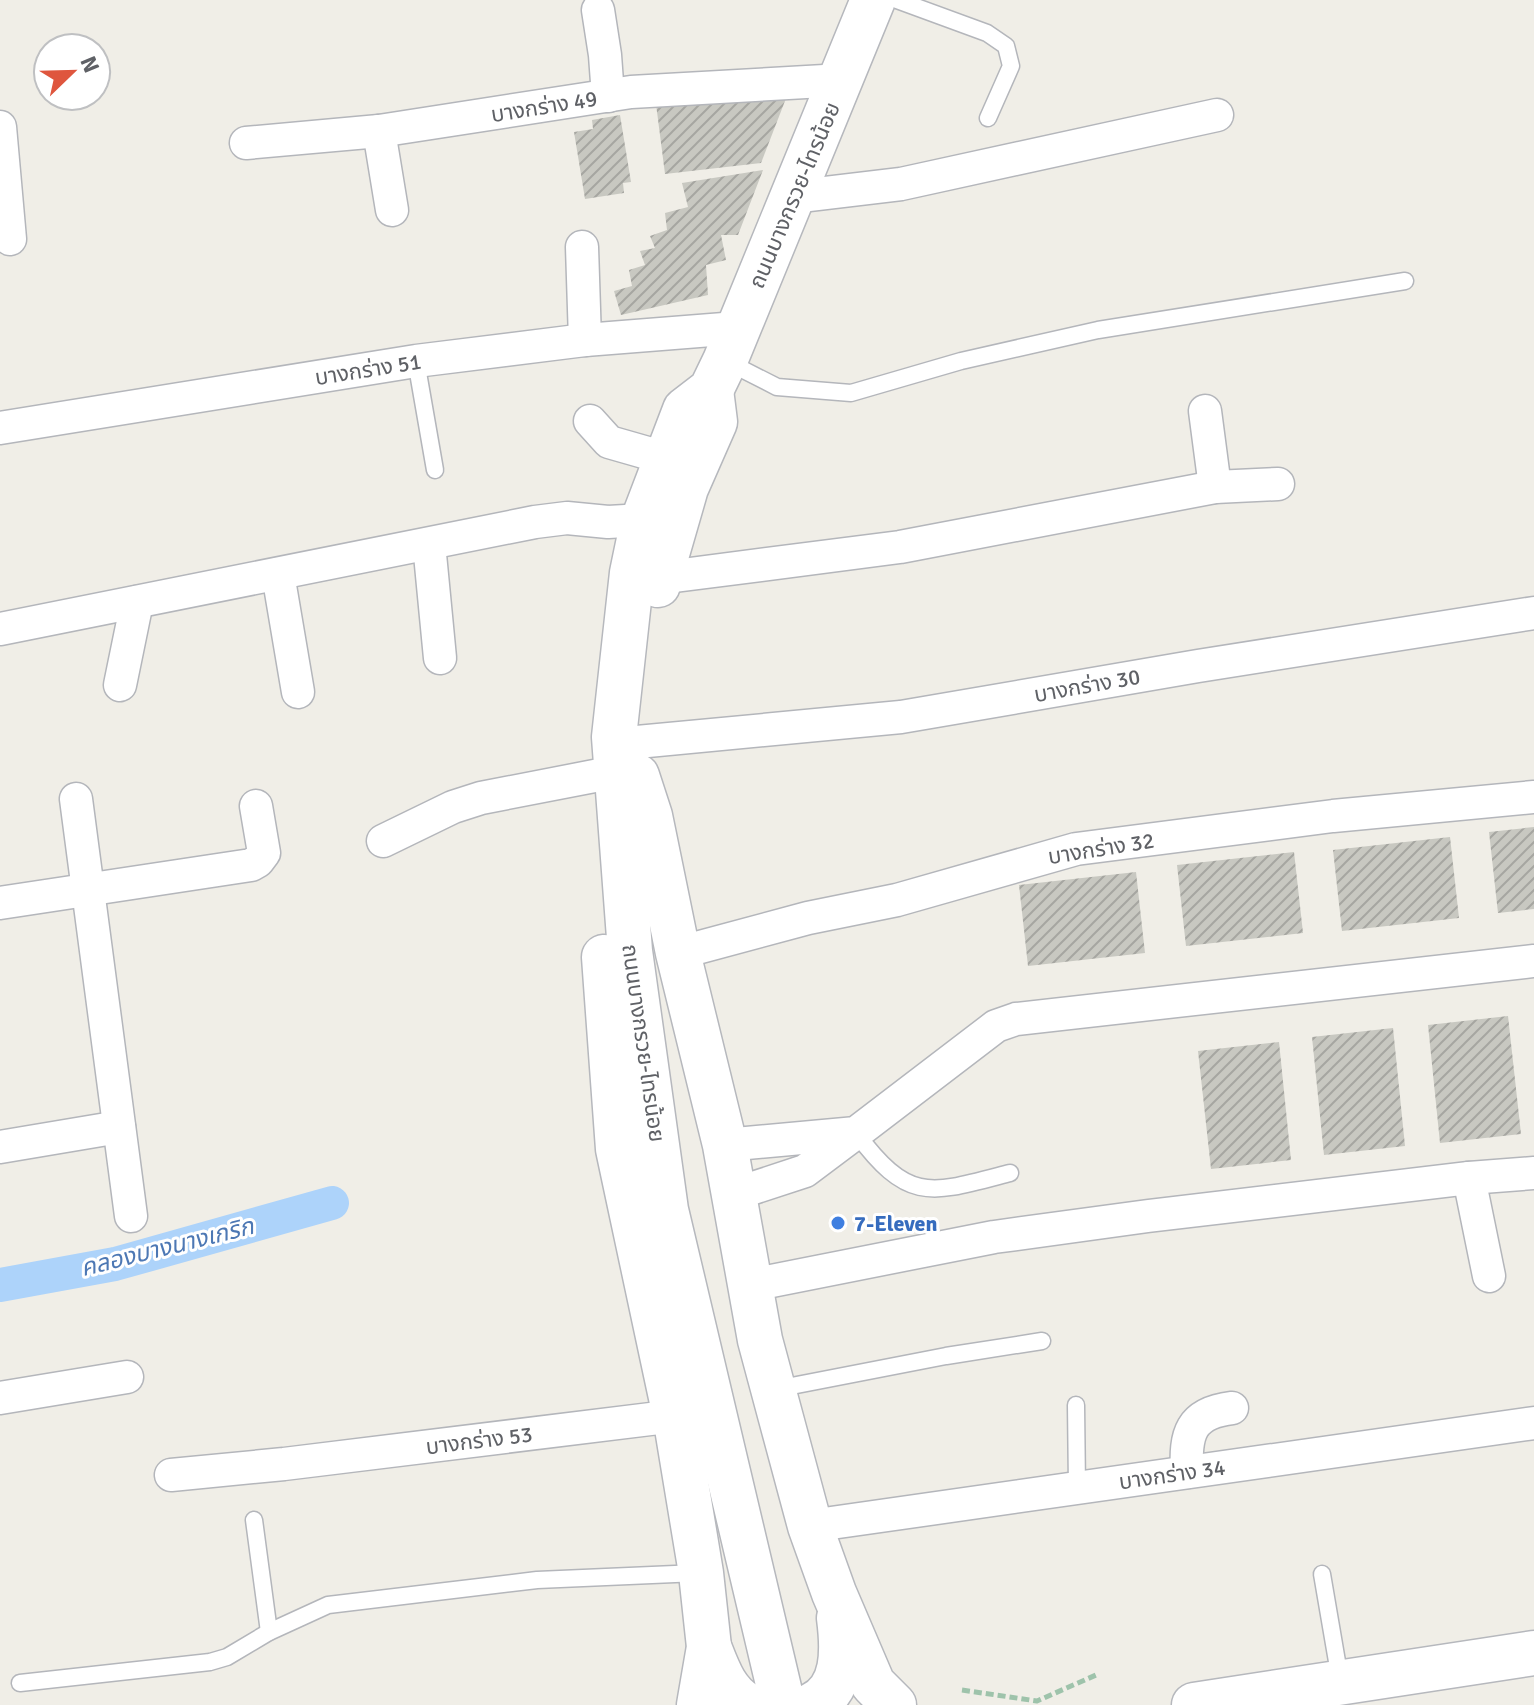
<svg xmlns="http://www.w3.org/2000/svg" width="1534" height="1705" font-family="Signika,'Noto Sans Thai',sans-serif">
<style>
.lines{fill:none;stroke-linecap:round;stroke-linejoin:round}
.canal{stroke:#add3fa;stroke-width:34}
.building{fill:url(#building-hatch)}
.service-casing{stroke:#b4b6bb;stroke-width:19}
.minor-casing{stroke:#b4b6bb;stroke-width:35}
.secondary-casing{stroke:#b6b8bd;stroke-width:47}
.path{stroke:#9ec3ab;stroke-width:5;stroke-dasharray:8 4;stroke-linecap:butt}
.service{stroke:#fff;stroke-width:16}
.minor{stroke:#fff;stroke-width:32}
.secondary{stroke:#fff;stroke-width:44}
.shop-dot{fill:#3f7fe0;stroke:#fff;stroke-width:3}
.labels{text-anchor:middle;stroke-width:6;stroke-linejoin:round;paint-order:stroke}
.street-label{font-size:22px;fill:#5f6166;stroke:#fff}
.shop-label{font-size:22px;font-weight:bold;fill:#366cbe;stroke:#fff;text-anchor:start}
.water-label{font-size:24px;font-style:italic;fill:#4d78b4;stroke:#fff}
</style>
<defs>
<pattern id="building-hatch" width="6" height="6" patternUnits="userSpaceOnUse" patternTransform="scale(2)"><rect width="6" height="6" fill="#c8c8c1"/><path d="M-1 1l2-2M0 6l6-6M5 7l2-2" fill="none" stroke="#a6a6a1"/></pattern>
</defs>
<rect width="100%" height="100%" fill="#f0eee7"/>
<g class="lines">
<polyline class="canal" points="0,1285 115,1264 332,1203"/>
</g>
<g class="building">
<polygon points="790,88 761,163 665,174 656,104"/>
<polygon points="620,115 631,182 623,183 624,193 585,199 574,132 593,129 592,120"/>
<polygon points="763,170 738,235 721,235 726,260 706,265 708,295 621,315 614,291 632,286 629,270 645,265 640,251 655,248 650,236 667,230 665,213 688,207 682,183"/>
<polygon points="1534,827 1534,909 1498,913 1489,832"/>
<polygon points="1450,837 1459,918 1342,931 1333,850"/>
<polygon points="1294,852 1303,933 1186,946 1177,865"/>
<polygon points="1136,872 1145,953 1028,966 1019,885"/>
<polygon points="1508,1016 1521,1134 1440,1143 1428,1025"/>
<polygon points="1393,1028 1405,1146 1324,1155 1312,1037"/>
<polygon points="1279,1042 1291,1160 1211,1169 1198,1051"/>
</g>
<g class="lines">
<defs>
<g id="service">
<polyline points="897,0 987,33 1006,46 1011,66 988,118"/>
<polyline points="416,361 435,470"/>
<polyline points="726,361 777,387 851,393 961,361 1098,330 1405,281"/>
<path d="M856 1133C909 1204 930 1194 1010 1173"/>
<polyline points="776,1389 946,1356 1042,1341"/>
<polyline points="1076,1405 1077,1488"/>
<polyline points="254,1520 269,1632"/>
<polyline points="1322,1574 1340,1679"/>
<polyline points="20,1683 210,1662 227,1657 269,1632 328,1605 537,1580 698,1573"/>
</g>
<g id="minor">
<polyline points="598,10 605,55 608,96"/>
<polyline points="0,127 10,239"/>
<polyline points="379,131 392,210"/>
<polyline points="246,143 379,131 631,92 842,80"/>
<polyline points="792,197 901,184 1217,115"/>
<polyline points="582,247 585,340"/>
<polyline points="1205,411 1215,487"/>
<polyline points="590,421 609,442 665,458"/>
<polyline points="0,428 416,361 585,340 724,329 737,330"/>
<polyline points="429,544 440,658"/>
<polyline points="278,574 298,692"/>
<polyline points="659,578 900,547 1215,487 1278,484"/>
<polyline points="0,629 535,522 567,518 608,522 643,520"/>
<polyline points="120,685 137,602"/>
<polyline points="637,742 901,717 1198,666 1534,613"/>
<polyline points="76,799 131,1216"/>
<polyline points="383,841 453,807 481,798 615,772"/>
<polyline points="0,903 251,865 258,861 264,853 256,806"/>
<polyline points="678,953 808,918 897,900 1076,849 1333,816 1534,797"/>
<polyline points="725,1145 856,1133 996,1026 1016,1019 1534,961"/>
<polyline points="0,1147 119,1127"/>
<polyline points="1469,1178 1489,1276"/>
<polyline points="735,1194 805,1171 853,1135"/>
<polyline points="751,1285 994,1237 1148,1216 1469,1178 1534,1173"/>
<polyline points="0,1398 127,1377"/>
<path d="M1187 1472C1185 1434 1190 1413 1232 1408"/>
<polyline points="171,1475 284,1464 675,1416"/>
<polyline points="810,1526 1534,1423"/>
</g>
<g id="secondary">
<polyline points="658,585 686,488 715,422 711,390"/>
<polyline points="637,776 650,816 678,953 725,1145 760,1340 810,1526 834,1593 873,1684 894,1705"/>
<polyline points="604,957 618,1149 675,1416 701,1573 709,1647 699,1705"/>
<path d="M709 1647C718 1670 725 1692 747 1705"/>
<polyline points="783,1705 666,1210 630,951 614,737 632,573 643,520 685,410 711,390 725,361 873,0"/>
<path d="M812 1705C845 1690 843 1649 839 1618"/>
<polyline points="1194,1705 1534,1653"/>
</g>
</defs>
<use href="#service" class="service-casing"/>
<use href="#minor" class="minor-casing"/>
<use href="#secondary" class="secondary-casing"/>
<polyline class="path" points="962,1690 1037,1701 1096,1675"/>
<use href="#service" class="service"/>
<use href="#minor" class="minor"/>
<use href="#secondary" class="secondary"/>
</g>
<circle class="shop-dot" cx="838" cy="1223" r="8"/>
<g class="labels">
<g class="street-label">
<text transform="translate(544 106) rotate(-9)" y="8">บางกร่าง 49</text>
<text transform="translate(794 195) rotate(-67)" y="8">ถนนบางกรวย-ไทรน้อย</text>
<text transform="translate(368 369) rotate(-9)" y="8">บางกร่าง 51</text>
<text transform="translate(1087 685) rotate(-10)" y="8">บางกร่าง 30</text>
<text transform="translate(1101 848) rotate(-9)" y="8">บางกร่าง 32</text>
<text transform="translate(644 1043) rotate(82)" y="8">ถนนบางกรวย-ไทรน้อย</text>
<text transform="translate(479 1440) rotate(-7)" y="8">บางกร่าง 53</text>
<text transform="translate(1172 1474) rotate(-8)" y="8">บางกร่าง 34</text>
</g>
<g class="shop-label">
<text x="854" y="1231">7-Eleven</text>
</g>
<g class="water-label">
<text transform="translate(167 1247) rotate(-14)" y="8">คลองบางนางเกริก</text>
</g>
</g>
<g transform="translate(72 72) rotate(67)"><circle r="38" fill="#ffffff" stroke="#bfc0c2" stroke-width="2"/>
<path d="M0-6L14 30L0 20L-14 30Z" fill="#df563e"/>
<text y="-12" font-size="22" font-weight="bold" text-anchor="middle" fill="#5f6166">N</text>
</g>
</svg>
